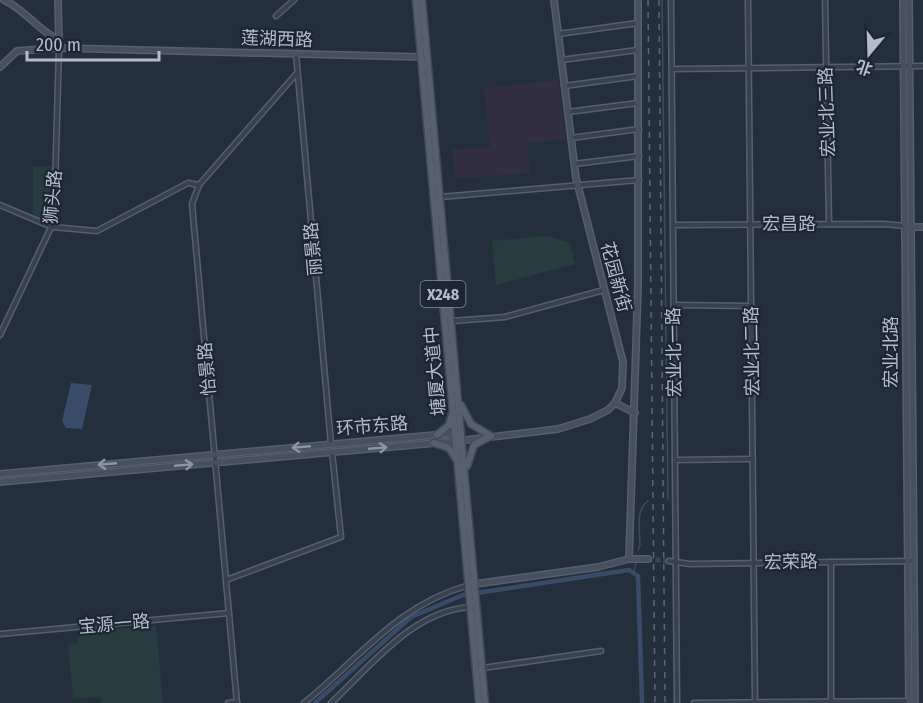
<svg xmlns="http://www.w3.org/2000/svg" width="923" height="703" font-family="'Fira Sans Condensed','Noto Sans SC',sans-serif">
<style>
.medical{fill:#32303f}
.green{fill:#263c3f}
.water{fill:#394c67}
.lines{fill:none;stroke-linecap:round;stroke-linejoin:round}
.stream{stroke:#394c67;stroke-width:1.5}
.canal{stroke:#394c67;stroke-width:4.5}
.secondary-tunnel{stroke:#3a4453;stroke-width:5;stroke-dasharray:5 2.5;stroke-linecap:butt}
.street-casing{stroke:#565f6c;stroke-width:7}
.secondary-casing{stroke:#565f6c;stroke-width:8}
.primary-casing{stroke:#414a57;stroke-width:9}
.street{stroke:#38414e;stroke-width:4}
.secondary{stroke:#465061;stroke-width:5}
.primary{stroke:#56606e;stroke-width:6}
.rail{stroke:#5a6575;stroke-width:1.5;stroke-dasharray:6 6;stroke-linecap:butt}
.oneway{stroke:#8e96a5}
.labels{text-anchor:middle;stroke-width:4.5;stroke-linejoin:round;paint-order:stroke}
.shield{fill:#1d2633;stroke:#878f9c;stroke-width:1.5}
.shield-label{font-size:16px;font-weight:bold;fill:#b4bcc9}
.street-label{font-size:18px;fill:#b4bcc9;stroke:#1d2633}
</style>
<rect width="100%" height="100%" fill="#242f3e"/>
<polygon class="medical" points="558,80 566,140 527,143 530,173 455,179 452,150 490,147 484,88"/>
<g class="green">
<polygon points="33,166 52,167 52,219 49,222 33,215"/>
<polygon points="546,236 569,242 575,264 496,285 492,241"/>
<polygon points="156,626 163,703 101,703 100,697 73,699 68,644 78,643 78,632"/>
</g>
<polygon class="water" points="71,383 92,385 82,429 66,428 62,421"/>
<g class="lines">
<g class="stream">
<polyline points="662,0 668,499"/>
<path d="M638 550 640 545C640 531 635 510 648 501"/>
<polyline points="634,571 636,563"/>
</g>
<polyline class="canal" points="315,703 411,617 463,595 629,570 638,576 642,703"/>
<polyline class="secondary-tunnel" points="648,559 669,561"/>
<defs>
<g id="street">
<polyline points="671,0 677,703"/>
<polyline points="748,0 755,702"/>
<polyline points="825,0 829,224"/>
<polyline points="276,16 294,0"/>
<polyline points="558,34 638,23"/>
<polyline points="296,54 331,444"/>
<polyline points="561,60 638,50"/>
<polyline points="672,69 923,66"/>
<polyline points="564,86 638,76"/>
<polyline points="568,112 638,103"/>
<polyline points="571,138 639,129"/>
<polyline points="574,164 639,156"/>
<polyline points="440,197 639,180"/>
<polyline points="0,205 52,227 97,231 188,183 199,185"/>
<polyline points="673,225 884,224 905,226"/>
<polyline points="674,305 751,306"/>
<polyline points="452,321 505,317 604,290"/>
<polyline points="0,335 54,221 59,48"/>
<polyline points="675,460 753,459"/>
<polyline points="669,561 690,564 914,561"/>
<polyline points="831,562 831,702"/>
<polyline points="226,580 341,537 332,452"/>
<polyline points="0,634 229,613"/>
<polyline points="483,668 601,651"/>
<polyline points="228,703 237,702"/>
<polyline points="237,703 192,204 199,185 297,73"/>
<path d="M304 703C360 658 397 605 469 585"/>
<path d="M331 703C371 666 412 611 470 607"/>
<polyline points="694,703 909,701"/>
</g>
<g id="secondary">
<path d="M4 0C26 10 38 31 59 40"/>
<polyline points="58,0 59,43"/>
<polyline points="903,0 909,703"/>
<polyline points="909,0 915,703"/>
<polyline points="0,67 17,51 59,48 422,57"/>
<polyline points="910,227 923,227"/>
<polyline points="615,403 635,413"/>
<polyline points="0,474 457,433"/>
<polyline points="0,482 457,441 558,429 590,419 608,410 615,403 622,388 623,362 576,178 554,0"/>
<polyline points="629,559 638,285 638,0"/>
<polyline points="475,584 598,567 629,559 648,559"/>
</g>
<g id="primary">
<polyline points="416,0 479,703"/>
<polyline points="422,0 485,703"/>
<polyline points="461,405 471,424 491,436"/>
<polyline points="437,435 449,425 452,414"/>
<polyline points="434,443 449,448 456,459"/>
<polyline points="467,466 474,445 491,436"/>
</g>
</defs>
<use href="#street" class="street-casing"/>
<use href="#secondary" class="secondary-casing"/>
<use href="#primary" class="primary-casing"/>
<use href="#street" class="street"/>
<use href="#secondary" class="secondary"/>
<use href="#primary" class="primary"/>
<g class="rail">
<polyline points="648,0 655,703"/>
<polyline points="659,0 665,703"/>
</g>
</g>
<defs><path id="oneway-shaft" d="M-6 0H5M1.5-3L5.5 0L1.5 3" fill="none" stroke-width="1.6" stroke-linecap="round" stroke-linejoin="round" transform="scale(1.5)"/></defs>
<g class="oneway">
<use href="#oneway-shaft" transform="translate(301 447) rotate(175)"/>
<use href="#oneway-shaft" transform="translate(378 448) rotate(-5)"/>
<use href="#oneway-shaft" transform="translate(107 464) rotate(175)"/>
<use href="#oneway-shaft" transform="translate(184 465) rotate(-5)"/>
</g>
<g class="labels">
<rect class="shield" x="420.5" y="281" width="45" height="26" rx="4.5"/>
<g class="shield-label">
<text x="443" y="300">X248</text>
</g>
<g class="street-label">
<text transform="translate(277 39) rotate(2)" y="6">莲湖西路</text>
<text transform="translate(827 112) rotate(-92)" y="6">宏业北三路</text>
<text transform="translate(53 197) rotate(-85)" y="6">狮头路</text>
<text x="789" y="230">宏昌路</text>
<text transform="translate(313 249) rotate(-95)" y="6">丽景路</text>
<text transform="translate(616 277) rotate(75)" y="6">花园新街</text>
<text transform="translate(752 351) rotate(-91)" y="6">宏业北二路</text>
<text transform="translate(674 352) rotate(-91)" y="6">宏业北一路</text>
<text transform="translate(891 352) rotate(-90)" y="6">宏业北路</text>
<text transform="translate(207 369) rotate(-95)" y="6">怡景路</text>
<text transform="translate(435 371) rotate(-95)" y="6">塘厦大道中</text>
<text transform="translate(372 426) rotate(-5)" y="6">环市东路</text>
<text transform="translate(791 562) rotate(-1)" y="6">宏荣路</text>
<text transform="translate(114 624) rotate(-5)" y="6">宝源一路</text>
</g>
</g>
<g transform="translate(869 54) rotate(199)" stroke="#1d2633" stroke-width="4.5" paint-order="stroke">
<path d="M0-4.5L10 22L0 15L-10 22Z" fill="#b4bcc9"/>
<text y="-9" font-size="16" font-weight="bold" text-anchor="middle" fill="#b4bcc9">北</text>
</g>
<path d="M27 51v9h132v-9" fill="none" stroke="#b4bcc9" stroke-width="3"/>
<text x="36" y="51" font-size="18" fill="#b4bcc9" stroke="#1d2633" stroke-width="4.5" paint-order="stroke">200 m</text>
</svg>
